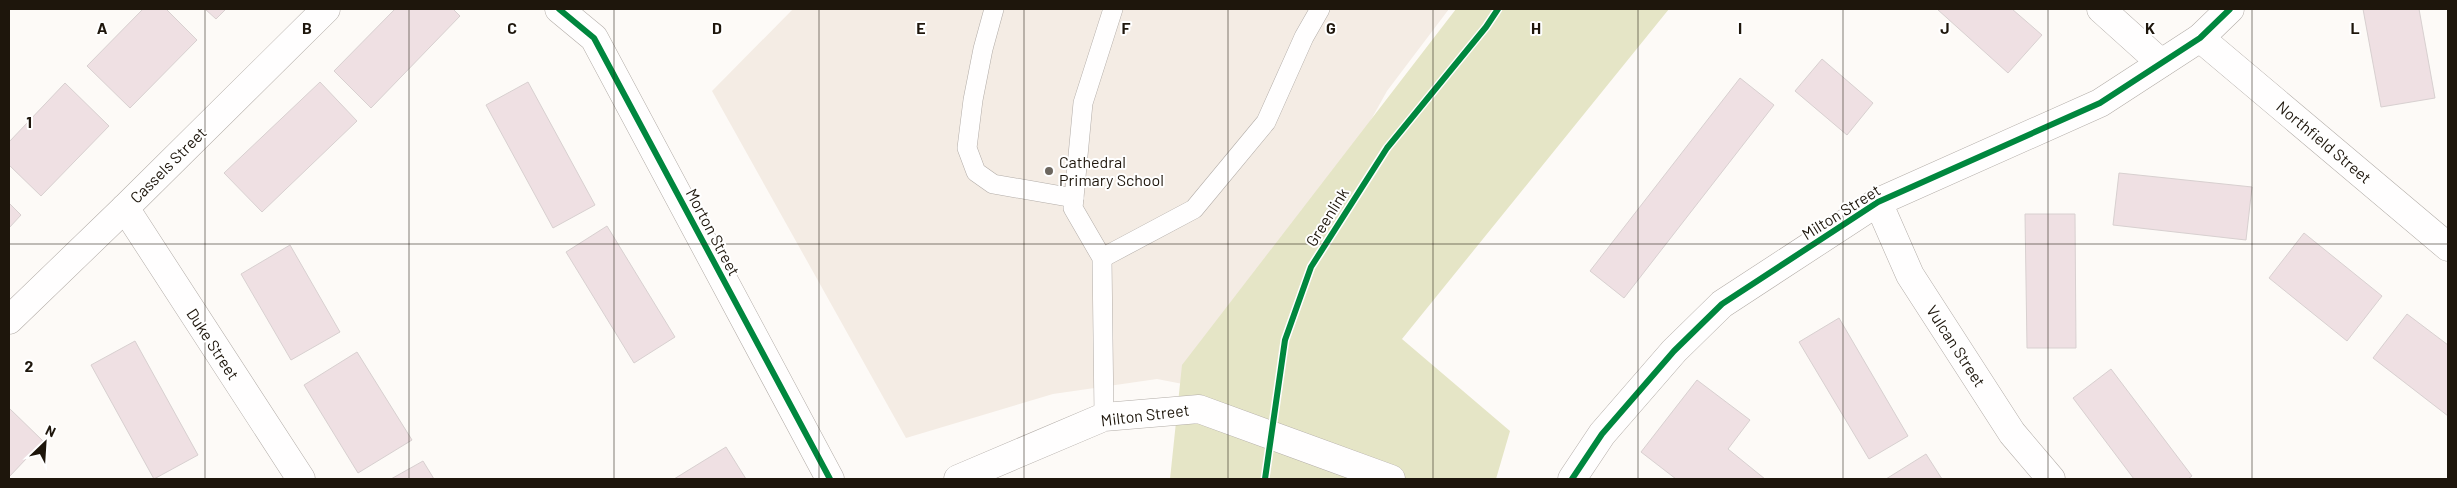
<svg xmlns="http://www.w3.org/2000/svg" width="2457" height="488" font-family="Barlow,sans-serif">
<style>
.built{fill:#f4ece4}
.green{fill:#e5e5c6}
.building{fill:#efe0e3;stroke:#d8d0d0}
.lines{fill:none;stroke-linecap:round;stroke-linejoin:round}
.lane-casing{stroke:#b2aca7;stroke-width:20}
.street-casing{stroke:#b2aca7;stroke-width:29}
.lane{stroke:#fffefe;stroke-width:19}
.street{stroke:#fffefe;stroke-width:28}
.cycleway-casing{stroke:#fff;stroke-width:9}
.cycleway{stroke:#00873e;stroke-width:6}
.grid{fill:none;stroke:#1e160c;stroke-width:1;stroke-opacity:0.55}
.poi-dot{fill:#6c665e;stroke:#fff;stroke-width:2}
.labels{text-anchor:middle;stroke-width:4;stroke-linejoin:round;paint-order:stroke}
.street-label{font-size:16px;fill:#1e160c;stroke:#fff}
.poi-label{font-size:16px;fill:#1e160c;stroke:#fff;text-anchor:start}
.grid-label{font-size:16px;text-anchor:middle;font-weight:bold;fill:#1e160c;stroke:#fff;stroke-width:4;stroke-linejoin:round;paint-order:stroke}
</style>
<rect width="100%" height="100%" fill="#fdfaf7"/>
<polygon class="built" points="793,9 1449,9 1387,91 1298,251 1255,398 1157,379 1053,394 906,438 712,91"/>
<polygon class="green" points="1456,9 1669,9 1402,339 1510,431 1496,479 1170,479 1182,365"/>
<g class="building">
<polygon points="143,9 166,9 197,40 130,108 87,66"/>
<polygon points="205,9 226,9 216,19"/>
<polygon points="395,9 453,9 460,16 371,108 334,71"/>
<polygon points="1937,9 2012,9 2042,35 2008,73"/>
<polygon points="2363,9 2419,9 2435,98 2381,107"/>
<polygon points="1822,59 1873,103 1847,135 1795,91"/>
<polygon points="1740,78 1774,105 1624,298 1590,271"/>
<polygon points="320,82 357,121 262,212 224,173"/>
<polygon points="528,82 595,205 553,228 486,105"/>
<polygon points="65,83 109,126 41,196 9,165 9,142"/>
<polygon points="2119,173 2252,187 2246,240 2113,225"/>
<polygon points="9,203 21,215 9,228"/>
<polygon points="2025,214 2075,214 2076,348 2027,348"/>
<polygon points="607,226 675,337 634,363 566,252"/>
<polygon points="2304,233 2382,296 2347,341 2269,278"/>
<polygon points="290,245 340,332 291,360 241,274"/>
<polygon points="2407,314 2448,345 2448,416 2373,358"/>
<polygon points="1839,318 1908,436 1869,459 1799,342"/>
<polygon points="135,341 198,455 154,479 91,365"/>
<polygon points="357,352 412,440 358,473 304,385"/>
<polygon points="2111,369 2192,476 2188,479 2134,479 2073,398"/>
<polygon points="1697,380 1750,420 1728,449 1765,479 1676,479 1641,452"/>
<polygon points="9,408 43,441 9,477"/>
<polygon points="726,447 746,479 674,479"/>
<polygon points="1926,454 1942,479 1886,479"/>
<polygon points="423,461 434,479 391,479"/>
</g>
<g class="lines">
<defs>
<g id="lane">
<polyline points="994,9 983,49 973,100 967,148 976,172 993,184 1074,198"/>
<polyline points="1102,258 1194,209 1266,122 1304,37 1320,9"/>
<polyline points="1104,417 1102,258 1073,208 1083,103 1113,9"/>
</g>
<g id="street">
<polyline points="559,9 594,38 830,479"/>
<polyline points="2101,9 2161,63"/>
<polyline points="2200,38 2448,247"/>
<polyline points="1878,202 1910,275 2012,433 2051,479"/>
<polyline points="125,208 301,479"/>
<polyline points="9,320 125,208 326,9"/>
<polyline points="958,479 1104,417 1199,409 1391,479"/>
<polyline points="1572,479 1602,434 1674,351 1722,304 1878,202 2100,103 2200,38 2230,9"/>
</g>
</defs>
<use href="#lane" class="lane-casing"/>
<use href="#street" class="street-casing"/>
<use href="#lane" class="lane"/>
<use href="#street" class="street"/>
<defs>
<g id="cycleway">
<polyline points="559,9 594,38 830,479"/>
<polyline points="1265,479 1285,340 1311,267 1387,148 1486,27 1498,9"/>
<polyline points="1572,479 1602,434 1674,351 1722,304 1878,202 2100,103 2200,38 2230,9"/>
</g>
</defs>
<use href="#cycleway" class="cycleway-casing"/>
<use href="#cycleway" class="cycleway"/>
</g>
<path class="grid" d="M205 9V479M409 9V479M614 9V479M819 9V479M1024 9V479M1228 9V479M1433 9V479M1638 9V479M1843 9V479M2048 9V479M2252 9V479M9 244H2448"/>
<circle class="poi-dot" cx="1049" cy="171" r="5"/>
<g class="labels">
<g class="street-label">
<text transform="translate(2324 142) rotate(40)" y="6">Northfield Street</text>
<text transform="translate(168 165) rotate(-45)" y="6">Cassels Street</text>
<text transform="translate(1841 212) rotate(-32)" y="6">Milton Street</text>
<text transform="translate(1327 217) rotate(-58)" y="6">Greenlink</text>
<text transform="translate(713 232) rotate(62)" y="6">Morton Street</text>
<text transform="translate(213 344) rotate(57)" y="6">Duke Street</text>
<text transform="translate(1956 346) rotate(57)" y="6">Vulcan Street</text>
<text transform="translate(1145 415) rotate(-7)" y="6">Milton Street</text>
</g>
<g class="poi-label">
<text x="1059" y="168">Cathedral<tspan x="1059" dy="18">Primary School</tspan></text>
</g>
</g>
<g class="grid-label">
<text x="102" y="34">A</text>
<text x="307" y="34">B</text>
<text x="512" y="34">C</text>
<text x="717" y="34">D</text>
<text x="921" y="34">E</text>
<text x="1126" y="34">F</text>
<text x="1331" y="34">G</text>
<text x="1536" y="34">H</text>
<text x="1740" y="34">I</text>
<text x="1945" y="34">J</text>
<text x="2150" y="34">K</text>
<text x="2355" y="34">L</text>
<text x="29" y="128">1</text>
<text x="29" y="372">2</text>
</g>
<rect width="2457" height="488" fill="none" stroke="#1e160c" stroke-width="20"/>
<g transform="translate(45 443) rotate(25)" stroke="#ffffff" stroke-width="4" paint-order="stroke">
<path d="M0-4L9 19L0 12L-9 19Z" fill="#1e160c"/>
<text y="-8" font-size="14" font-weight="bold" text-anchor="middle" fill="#1e160c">N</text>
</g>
</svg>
